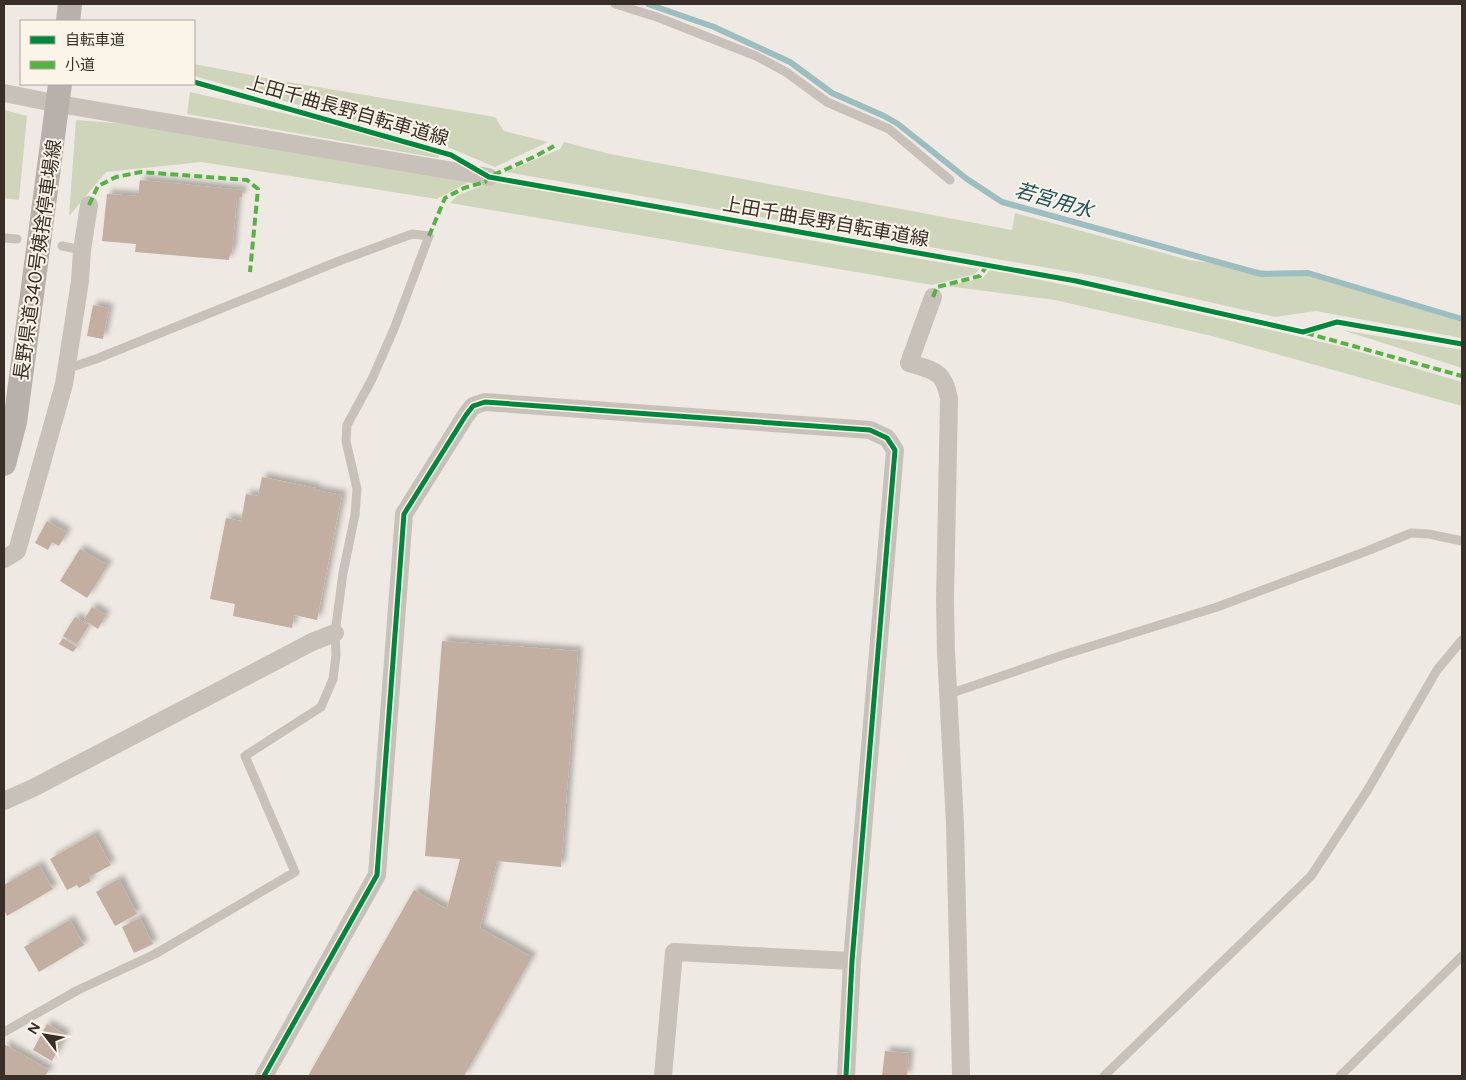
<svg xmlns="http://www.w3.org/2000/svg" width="1466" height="1080" font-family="Figtree,'Noto Sans JP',sans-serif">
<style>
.green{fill:#ced5bb}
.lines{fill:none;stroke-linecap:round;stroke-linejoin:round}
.stream{stroke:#9cbec1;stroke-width:6}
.building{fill:#c3aea2;filter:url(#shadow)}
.service{stroke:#c8c1ba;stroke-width:9}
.minor{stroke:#c8c1ba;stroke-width:18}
.secondary{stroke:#b8b1ab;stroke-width:24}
.quiet{stroke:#56b245;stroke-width:4;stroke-dasharray:8 4;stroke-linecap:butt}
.cycleway-casing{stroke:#fbf4e9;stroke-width:8}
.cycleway{stroke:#00873e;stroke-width:5}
.labels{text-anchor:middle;stroke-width:4;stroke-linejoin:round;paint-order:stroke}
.street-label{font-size:19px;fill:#392e28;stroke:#fbf4e9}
.water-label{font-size:20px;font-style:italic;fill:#1a545d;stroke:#fbf4e9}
</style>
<defs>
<filter id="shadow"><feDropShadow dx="4.5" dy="-4.5" stdDeviation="2.5" flood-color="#0004"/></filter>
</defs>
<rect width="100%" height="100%" fill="#eee9e2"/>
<g class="green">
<polygon points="194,64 276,80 495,117 504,131 548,142 495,167 443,145 194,76"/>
<polygon points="190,92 322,122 440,155 438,158 187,114"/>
<polygon points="4,110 27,116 19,200 4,198"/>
<polygon points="76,120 129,124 472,180 437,199 201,162 106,172 69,216"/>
<polygon points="564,142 610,154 1012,230 1015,213 1189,260 1313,277 1462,322 1462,338 1316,311 1275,317 1099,277 506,172 560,149"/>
<polygon points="494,181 780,235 979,269 975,274 932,285 450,203 458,195"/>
<polygon points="990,270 1091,290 1258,327 1343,347 1462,382 1462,406 1212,336 1055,300 947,286 983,278"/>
<polygon points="1342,330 1462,350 1462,368"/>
</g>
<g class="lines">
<polyline class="stream" points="648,4 714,27 790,62 832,93 884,116 898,124 967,179 1002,202 1261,274 1308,273 1462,319"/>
</g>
<g class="building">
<polygon points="140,180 242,190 242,197 237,197 232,252 230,252 229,260 135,252 136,244 102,241 107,194 138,196"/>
<polygon points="93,305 109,308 103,339 87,336"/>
<polygon points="262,477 316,488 315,490 342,495 317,620 294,615 292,628 233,616 235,604 210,599 226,518 241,521 246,494 258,496"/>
<polygon points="47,521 67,532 59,546 52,542 48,550 35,543"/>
<polygon points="80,549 108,565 87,598 60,581"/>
<polygon points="92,607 106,615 98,629 84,620"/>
<polygon points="75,617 89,625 77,644 63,636"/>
<polygon points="63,638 77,647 73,652 59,644"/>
<polygon points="442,641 578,651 561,867 497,861 480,928 532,957 464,1076 308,1076 414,890 447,909 460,859 425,856"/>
<polygon points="94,834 111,865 89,877 91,881 79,888 77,885 67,890 50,859"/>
<polygon points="39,865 53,889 7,916 4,910 4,885"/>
<polygon points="119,879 137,914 115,926 96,892"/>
<polygon points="140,918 153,944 134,953 122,927"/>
<polygon points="70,920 84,945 39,972 24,947"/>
<polygon points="47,1024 66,1035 52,1061 33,1050"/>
<polygon points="4,1044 49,1070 45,1076 7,1076 4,1075"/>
<polygon points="885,1051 909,1053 907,1076 882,1076"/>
</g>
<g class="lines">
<g class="service">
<polyline points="615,4 657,17 756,56 786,72 827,102 889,129 950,180"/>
<polyline points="4,238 17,239"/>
<polyline points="62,246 82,250"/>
<polyline points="949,694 1063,655 1217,607 1367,551 1411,533 1429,534 1462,541"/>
<polyline points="4,1032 78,990 155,954 295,872 245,756 321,707 333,679 336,655 335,633 343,573 355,515 357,489 346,441 347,425 372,379 394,329 429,236 412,234 339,261 96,359 66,369"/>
<polyline points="1104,1076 1311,876 1367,791 1437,670 1462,640"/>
<polyline points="1340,1076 1462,956"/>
</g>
<g class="minor">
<polyline points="4,93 59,104 489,177"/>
<path d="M933 297 909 363C934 371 944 370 949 399L945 600 946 652 955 825 961 1076"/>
<polyline points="4,559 17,551 64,384 80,281 82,250 89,205"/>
<polyline points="4,801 33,788 312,642 335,633"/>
<polyline points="264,1076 377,875 404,514 466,415 473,406 485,402 870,430 887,438 895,450 852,961 846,1076"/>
<polyline points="663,1076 674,952 852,961"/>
</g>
<g class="secondary">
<polyline points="68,21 70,4"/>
<polyline points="4,464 15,422 60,84"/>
</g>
<g class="quiet">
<polyline points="89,205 98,186 116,177 141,172 247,180 258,189 250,272"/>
<polyline points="429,236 445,198 464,188 485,182 489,177 536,156 554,146"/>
<polyline points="933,297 937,287 980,276 987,265"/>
<polyline points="1306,333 1462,376"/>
</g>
<defs>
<g id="cycleway">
<polyline points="194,82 451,155 489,177 1076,281 1303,332 1337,322 1462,344"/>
<polyline points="264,1076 377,875 404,514 466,415 473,406 485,402 870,430 887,438 895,450 852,961 846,1076"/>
</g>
</defs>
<use href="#cycleway" class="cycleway-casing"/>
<use href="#cycleway" class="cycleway"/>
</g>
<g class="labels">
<g class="street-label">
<text transform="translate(348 110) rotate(16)" y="7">上田千曲長野自転車道線</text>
<text transform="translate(826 221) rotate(10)" y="7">上田千曲長野自転車道線</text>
<text transform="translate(37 260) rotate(-82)" y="7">長野県道340号姨捨停車場線</text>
</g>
<g class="water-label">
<text transform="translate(1054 200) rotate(16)" y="7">若宮用水</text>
</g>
</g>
<rect width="1466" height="1080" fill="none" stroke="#392e28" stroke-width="10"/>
<rect x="20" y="20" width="175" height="65" fill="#fbf4e9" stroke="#ada59c"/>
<rect x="30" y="36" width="25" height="8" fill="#00873e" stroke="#ada59c"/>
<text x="65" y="45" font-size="15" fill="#392e28">自転車道</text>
<rect x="30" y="61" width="25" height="8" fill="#56b245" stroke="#ada59c"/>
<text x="65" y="70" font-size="15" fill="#392e28">小道</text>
<g transform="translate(45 1035) rotate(301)" stroke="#fbf4e9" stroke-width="4" paint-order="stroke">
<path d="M0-4L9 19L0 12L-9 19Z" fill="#392e28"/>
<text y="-8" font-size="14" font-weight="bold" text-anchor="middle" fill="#392e28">N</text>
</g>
</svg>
